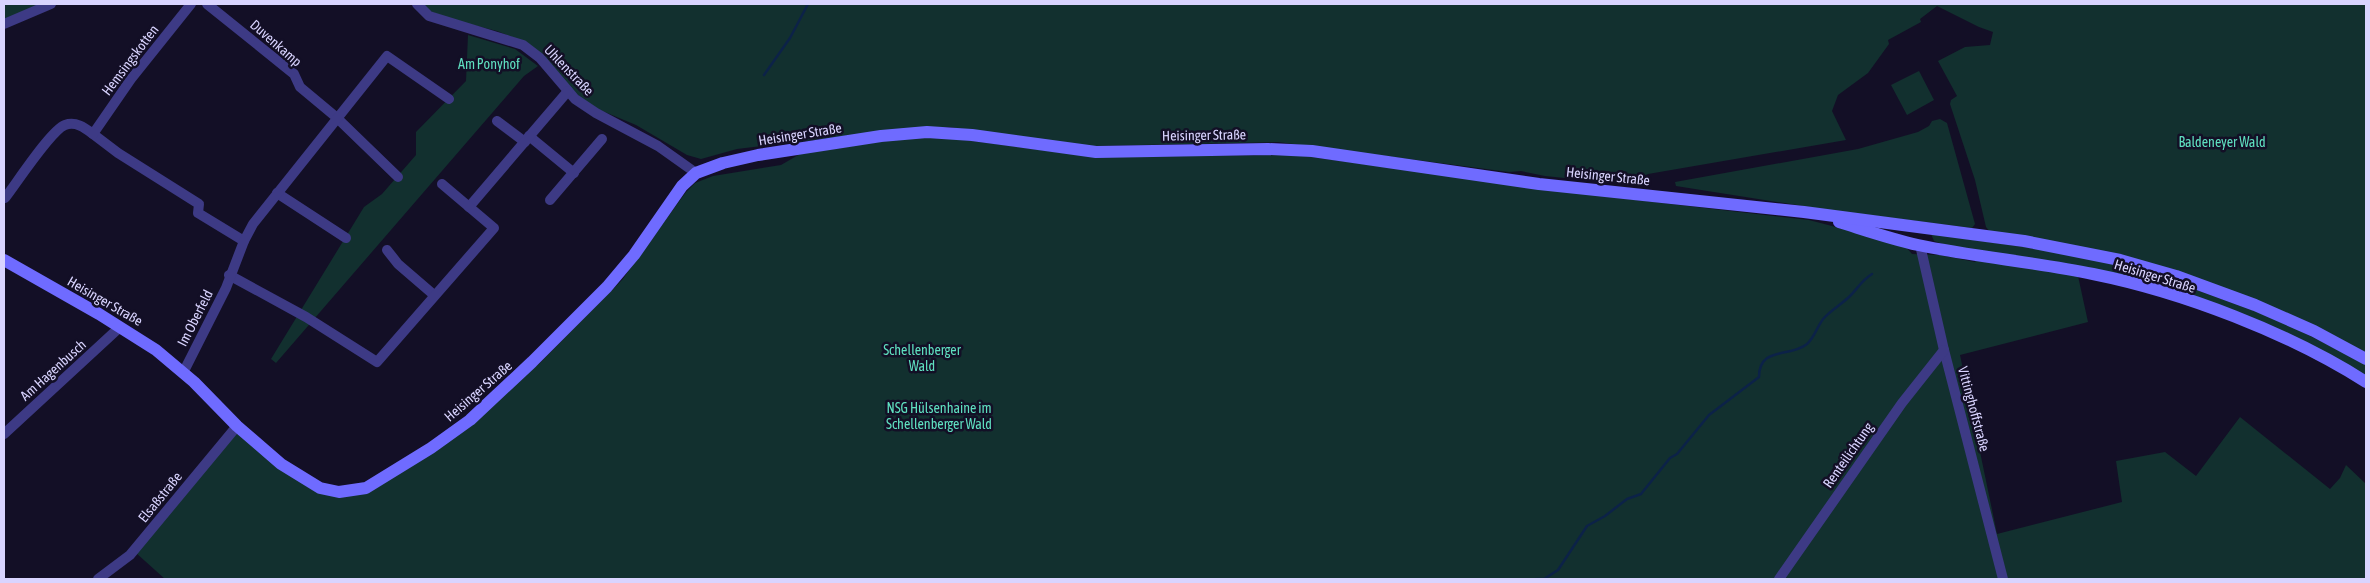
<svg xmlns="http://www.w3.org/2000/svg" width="2370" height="583" font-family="'Asap Condensed',sans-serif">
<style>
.green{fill:#12302f}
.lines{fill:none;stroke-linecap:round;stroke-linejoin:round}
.stream{stroke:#0c2248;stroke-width:2.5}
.minor{stroke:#3d3a85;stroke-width:10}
.secondary{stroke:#6f6bff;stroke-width:12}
.labels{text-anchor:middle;stroke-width:5;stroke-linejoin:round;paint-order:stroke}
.street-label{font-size:14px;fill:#d9d4ff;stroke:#130f26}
.park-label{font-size:14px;fill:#5fe0c0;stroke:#130f26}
</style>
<rect width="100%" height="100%" fill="#130f26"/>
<g class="green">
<polygon points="4,4 45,4 4,22"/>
<polygon points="422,4 2366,4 2366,355 2225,289 1990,232 1986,227 1975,180 1950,104 1951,100 1957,96 1938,61 1965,47 1990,45 1993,32 1979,27 1937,6 1920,19 1921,22 1888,40 1889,44 1868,73 1838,95 1832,111 1846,140 1648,174 1631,182 1613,183 1545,176 1521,171 1509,172 1278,142 1092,146 949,127 927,127 737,149 701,159 687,155 636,125 600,110 583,100 527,43 497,31 449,19 432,12"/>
<polygon points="468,35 515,49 538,66 524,76 276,363 271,359 364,207 382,194 416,155 416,132 466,81"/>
<polygon points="1919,71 1934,100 1907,115 1891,85"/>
<polygon points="1940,119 1947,123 1975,224 1972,228 1822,209 1676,186 1675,182 1858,149 1918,132 1929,126 1932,121"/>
<polygon points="926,135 1093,157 1296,155 1576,193 1809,220 1893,242 1906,247 1912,254 1940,255 1975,262 1976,260 2078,276 2088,322 1960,355 1997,534 2122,502 2116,461 2165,452 2196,476 2240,417 2330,489 2340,478 2346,465 2366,484 2366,579 165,579 135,552 237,428 310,484 366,489 539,364 622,280 686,192 695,183 713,176 781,165 800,154"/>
<polygon points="1931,234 2067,253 2144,271 2276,319 2366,364 2366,377 2184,294 1946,245 1934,241"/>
</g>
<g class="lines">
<g class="stream">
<polyline points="764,75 790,38 808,4"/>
<path d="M1536 579H1544L1558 570 1587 526 1605 516 1627 499 1641 494 1670 458 1677 454 1709 415 1759 377C1759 346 1790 358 1807 344 1815 337 1817 326 1824 318 1831 310 1842 304 1850 296 1858 288 1862 280 1872 274"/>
</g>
<g class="minor">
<polyline points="207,4 294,74 300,87 336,117 398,177"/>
<polyline points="417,4 429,16 523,45 540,58 575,99 596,113 658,146 696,173"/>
<polyline points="4,24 51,4"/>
<polyline points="497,121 525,142"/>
<polyline points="93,134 118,153 199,204 198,213 244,241"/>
<polyline points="529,136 574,173"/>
<polyline points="277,193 346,238"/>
<path d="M5 198C16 184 51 130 65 125 76 121 85 128 93 134L131 79 191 4"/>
<polyline points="550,200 602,139"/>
<polyline points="469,207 568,91"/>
<polyline points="1920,245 1944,350 2003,579"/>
<polyline points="387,250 398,264 434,295"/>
<polyline points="229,275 306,317 377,362 494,228 442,184"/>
<polyline points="183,373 226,288 244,241 253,224 387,56 449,99"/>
<polyline points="4,434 120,327"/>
<polyline points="98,579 130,555 237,426"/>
<polyline points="1779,579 1902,403 1944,350"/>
</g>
<g class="secondary">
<path d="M1839 222C1865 230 1891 239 1918 245 1976 257 2035 262 2093 274 2183 292 2289 333 2366 382"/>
<polyline points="4,260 99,314 156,350 194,382 237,426 281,464 320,488 339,492 366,488 431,448 470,420 532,362 607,287 634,255 682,186 696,173 723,163 758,155 881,136 927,132 972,135 1096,152 1268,149 1312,151 1539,184 1804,212 2024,241 2120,260 2176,276 2255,305 2314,331 2366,359"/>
</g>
</g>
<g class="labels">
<g class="street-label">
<text transform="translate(276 43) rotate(41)" y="5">Duvenkamp</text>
<text transform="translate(130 60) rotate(-53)" y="5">Hemsingskotten</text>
<text transform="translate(569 70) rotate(46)" y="5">Uhlenstraße</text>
<text transform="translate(800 134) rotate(-9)" y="5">Heisinger Straße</text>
<text transform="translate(1204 135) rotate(-1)" y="5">Heisinger Straße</text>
<text transform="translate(1608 176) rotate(6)" y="5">Heisinger Straße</text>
<text transform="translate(2155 276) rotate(17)" y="5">Heisinger Straße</text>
<text transform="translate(105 301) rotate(30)" y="5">Heisinger Straße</text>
<text transform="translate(195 318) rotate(-63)" y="5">Im Oberfeld</text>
<text transform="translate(53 370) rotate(-42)" y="5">Am Hagenbusch</text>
<text transform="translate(478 391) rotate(-41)" y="5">Heisinger Straße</text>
<text transform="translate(1974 409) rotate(75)" y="5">Vittinghoffstraße</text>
<text transform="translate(1848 455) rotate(-55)" y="5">Renteilichtung</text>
<text transform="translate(160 497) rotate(-51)" y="5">Elsaßstraße</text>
</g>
<g class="park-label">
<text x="489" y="69">Am Ponyhof</text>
<text x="2222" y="147">Baldeneyer Wald</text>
<text x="922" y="355">Schellenberger<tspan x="922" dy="16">Wald</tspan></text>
<text x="939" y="413">NSG Hülsenhaine im<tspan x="939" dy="16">Schellenberger Wald</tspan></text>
</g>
</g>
<rect width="2370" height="583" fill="none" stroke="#d9d4ff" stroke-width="10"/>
</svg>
